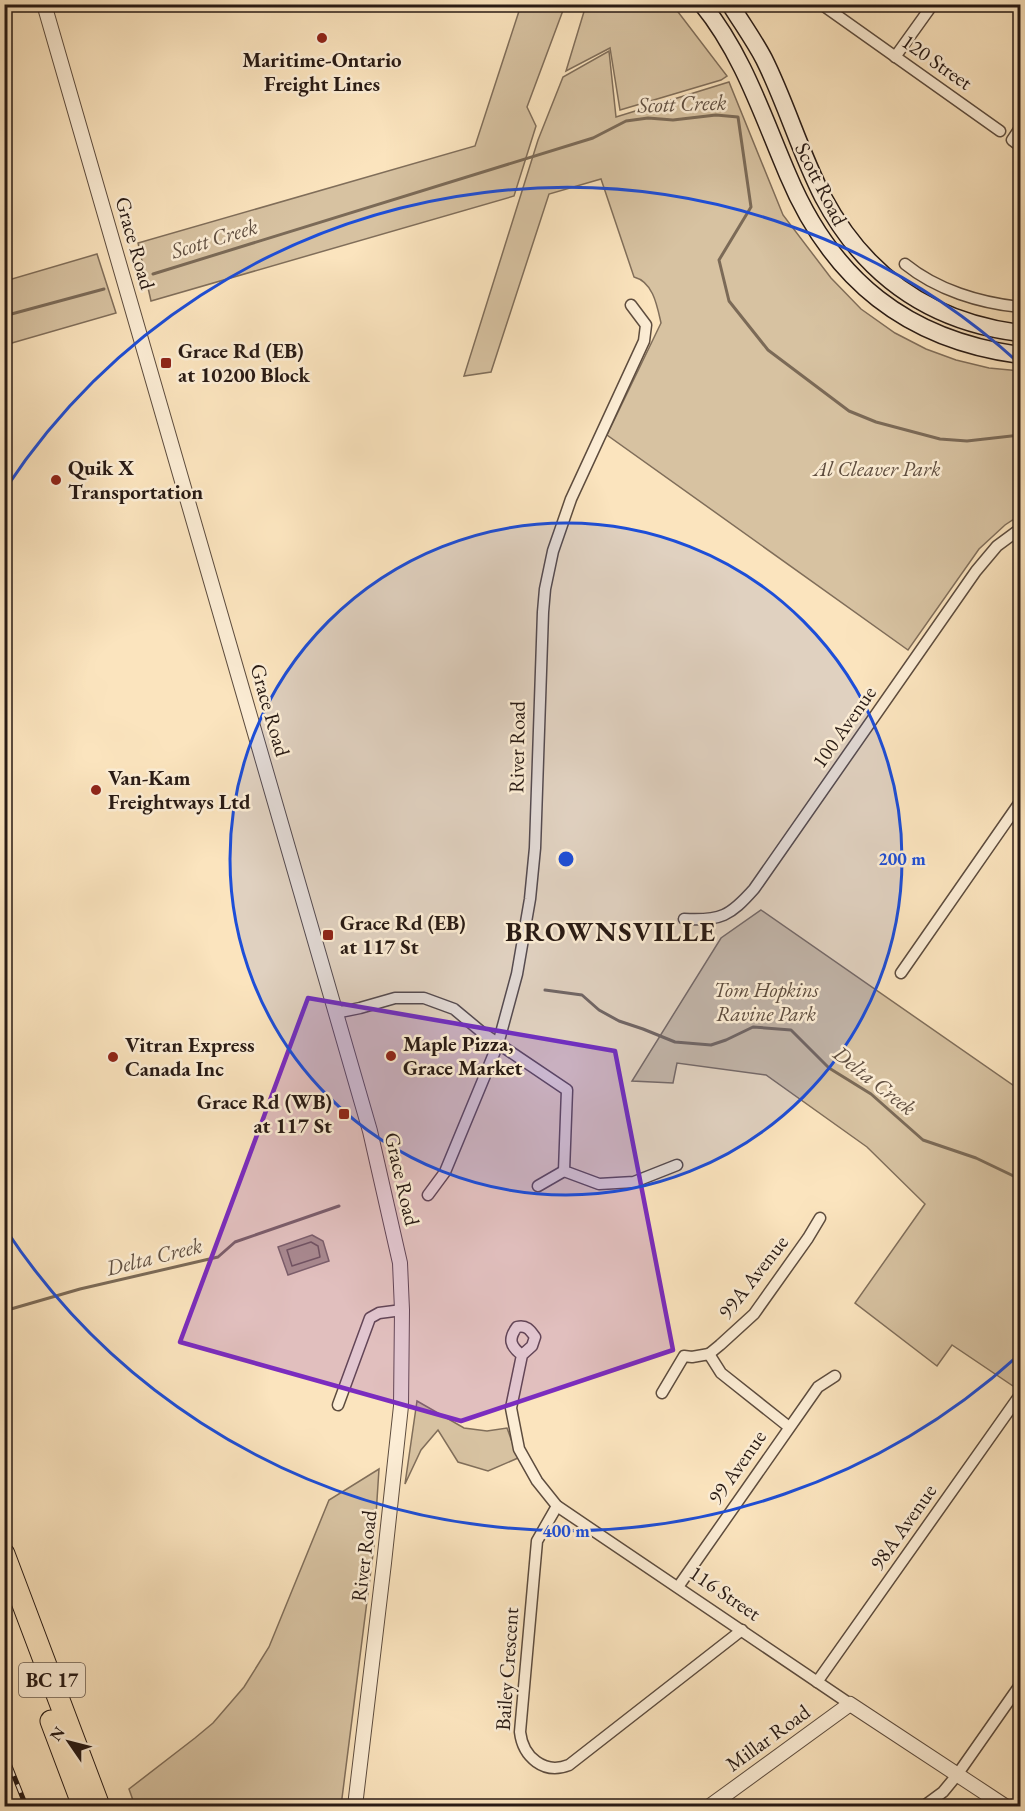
<svg xmlns="http://www.w3.org/2000/svg" width="1025" height="1811" font-family="'EB Garamond',serif">
<style>
.green{fill:#d7c2a1;stroke:#806e5a;stroke-width:1.5}
.water{fill:#b39f84;stroke:#7b6a57;stroke-width:1.5}
.lines{fill:none;stroke-linecap:round;stroke-linejoin:round}
.shore{stroke:#6e5c4c;stroke-width:1.5}
.stream{stroke:#7b6a57;stroke-width:3}
.minor-casing{stroke:#5d4c3e;stroke-width:13}
.tertiary-casing{stroke:#5d4c3e;stroke-width:16}
.secondary-casing{stroke:#281a14;stroke-width:19}
.motorway-casing{stroke:#281a14;stroke-width:23}
.minor{stroke:#fcedd5;stroke-width:10}
.tertiary{stroke:#fcedd5;stroke-width:14}
.secondary{stroke:#fcedd5;stroke-width:16}
.motorway{stroke:#fbe4be;stroke-width:21}
.rail-casing{stroke:#281a14;stroke-width:5}
.rail{stroke:#fcedd5;stroke-width:3;stroke-dasharray:9;stroke-linecap:butt}
.marked{fill:#7b2cbf;fill-opacity:0.2;stroke:#7b2cbf;stroke-width:4.5;stroke-linejoin:round}
.ring{fill:none;stroke:#1d4ed8;stroke-width:3}
.poi-dot{fill:#8f2418;stroke:#fcedd5;stroke-width:2}
.labels{text-anchor:middle;stroke-width:5;stroke-linejoin:round;paint-order:stroke}
.shield{fill:#fcedd5;stroke:#68594e;stroke-width:1.5}
.shield-label{font-size:20px;font-weight:bold;fill:#281a14}
.poi-label{font-size:21px;font-weight:bold;fill:#281a14;stroke:#fcedd5;text-anchor:start}
.street-label{font-size:21px;fill:#281a14;stroke:#fcedd5}
.park-label{font-size:21px;font-style:italic;fill:#5d4c3e;stroke:#fcedd5}
.water-label{font-size:22px;font-style:italic;fill:#604f41;stroke:#fcedd5}
.district-label{font-size:27px;font-weight:bold;letter-spacing:1.5px;fill:#281a14;stroke:#fcedd5}
.centre{fill:#1d4ed8;stroke:#fcedd5;stroke-width:3}
.ring-label{font-size:18px;text-anchor:middle;font-weight:bold;fill:#1d4ed8;stroke:#fcedd5;stroke-width:5;stroke-linejoin:round;paint-order:stroke}
</style>
<rect width="100%" height="100%" fill="#fbe4be"/>
<filter id="stains"><feTurbulence type="fractalNoise" baseFrequency=".00333" numOctaves="4"/><feColorMatrix values="0 0 0 0 .2 0 0 0 0 .09 0 0 0 0 .02 0 0 0 .5 -.17"/></filter>
<radialGradient id="worn" r=".72"><stop offset=".6" stop-color="#630" stop-opacity="0"/><stop offset="1" stop-color="#630" stop-opacity=".3"/></radialGradient>
<g class="green">
<polygon points="672,4 727,76 721,80 620,110 610,48 566,71 586,5"/>
<polygon points="521,5 565,5 527,107 536,126 514,196 151,301 138,243 475,146"/>
<path d="M609 51 616 117 729 82 783 215 831 278 861 309 895 333 926 349 956 360 989 368 1020 371V515L1005 525 979 549 908 650 607 435 661 323C657 305 653 282 634 277L601 179 549 194 491 372 464 376 538 140 563 77Z"/>
<polygon points="97,254 116,313 5,345 5,281"/>
<polygon points="761,910 1020,1090 1020,1375 1013,1386 952,1345 937,1366 855,1303 925,1204 867,1147 766,1075 677,1063 673,1083 632,1081 721,938"/>
<polygon points="417,1401 464,1428 487,1431 507,1428 518,1458 488,1471 458,1462 438,1430 421,1450 405,1484"/>
<polygon points="379,1469 374,1546 341,1806 135,1806 129,1789 195,1738 213,1723 244,1687 269,1647 329,1500"/>
</g>
<polygon class="water" points="312,1235 323,1241 329,1261 288,1275 278,1247"/>
<g class="lines">
<polygon class="shore" points="311,1242 318,1246 320,1257 292,1266 287,1250"/>
<g class="stream">
<polyline points="153,274 593,138 626,121 648,118 673,120 716,115 738,117 751,207 719,260 729,301 768,350 849,411 876,422 940,439 967,441 1020,435"/>
<polyline points="4,316 104,289"/>
<polyline points="545,990 582,995 599,1010 619,1021 643,1029 675,1042 711,1045 726,1040 753,1027 791,1030 829,1068 871,1094 923,1140 976,1158 1020,1179"/>
<polyline points="4,1311 80,1289 218,1257 235,1242 339,1206"/>
</g>
<defs>
<g id="minor">
<polyline points="821,4 1000,131"/>
<polyline points="895,57 933,4"/>
<polyline points="1020,128 1012,140 1020,146"/>
<path d="M905 264C937 290 980 303 1020 307"/>
<path d="M684 919C721 921 730 916 754 889L976 571 997 546 1020 529"/>
<polyline points="901,973 1020,802"/>
<polyline points="335,1013 360,1008 395,998 424,998 454,1009 484,1034 567,1090 564,1171 599,1184 634,1182 677,1165"/>
<polyline points="538,1186 564,1171"/>
<polyline points="428,1195 445,1172 498,1044 517,974 530,899 535,848 543,612 545,589 553,551 571,499 644,341 646,325 631,305"/>
<polyline points="709,1354 720,1345 754,1314 808,1238 820,1218"/>
<path d="M522 1355C510 1346 508 1339 517 1327 527 1325 530 1330 535 1337L532 1346 522 1355 511 1408 519 1449 537 1481 557 1506 850 1704"/>
<polyline points="662,1393 684,1356 692,1357 709,1354 721,1373 789,1427"/>
<polyline points="338,1405 370,1318 379,1313 402,1310"/>
<path d="M557 1506 537 1541 520 1732C523 1757 544 1775 569 1765L742 1630"/>
<polyline points="678,1587 818,1387 835,1376"/>
<polyline points="817,1682 1020,1395"/>
<polyline points="924,1806 943,1792 957,1775 1020,1685"/>
</g>
<g id="tertiary">
<polyline points="44,4 370,1131 400,1263 402,1310 401,1406 384,1563 355,1806"/>
<polyline points="710,1806 850,1704 1005,1806"/>
</g>
<g id="secondary">
<path d="M702 4C743 54 763 117 788 175 832 280 907 340 1020 355"/>
<path d="M730 4C741 22 754 40 764 59 786 103 800 152 823 197 865 276 931 322 1020 333"/>
</g>
<g id="motorway">
<polyline points="4,1554 99,1806"/>
<polyline points="51,1721 83,1806"/>
</g>
</defs>
<use href="#minor" class="minor-casing"/>
<use href="#tertiary" class="tertiary-casing"/>
<use href="#secondary" class="secondary-casing"/>
<use href="#motorway" class="motorway-casing"/>
<use href="#minor" class="minor"/>
<use href="#tertiary" class="tertiary"/>
<use href="#secondary" class="secondary"/>
<use href="#motorway" class="motorway"/>
<defs>
<polyline id="rail" points="4,1751 26,1806"/>
</defs>
<use href="#rail" class="rail-casing"/>
<use href="#rail" class="rail"/>
</g>
<path class="marked" d="M308 998 615 1051 673 1350 461 1421 180 1342Z"/>
<circle cx="566" cy="859" r="336" fill="#1d4ed8" fill-opacity=".12"/>
<g class="ring">
<circle cx="566" cy="859" r="336"/>
<path d="M1020 1354A672 672 0 0 1 6 1230M6 488A672 672 0 0 1 1020 364"/>
</g>
<g class="poi-dot">
<circle cx="322" cy="38" r="6"/>
<rect x="160" y="357" width="12" height="12" rx="3"/>
<circle cx="56" cy="480" r="6"/>
<circle cx="96" cy="790" r="6"/>
<rect x="322" y="929" width="12" height="12" rx="3"/>
<circle cx="391" cy="1056" r="6"/>
<circle cx="113" cy="1057" r="6"/>
<rect x="338" y="1108" width="12" height="12" rx="3"/>
</g>
<g class="labels">
<rect class="shield" x="19" y="1663" width="66" height="34" rx="4.5"/>
<g class="shield-label">
<text x="52" y="1687">BC 17</text>
</g>
<g class="poi-label">
<text x="322" y="67" text-anchor="middle">Maritime-Ontario<tspan x="322" dy="24">Freight Lines</tspan></text>
<text x="178" y="358">Grace Rd (EB)<tspan x="178" dy="24">at 10200 Block</tspan></text>
<text x="68" y="475">Quik X<tspan x="68" dy="24">Transportation</tspan></text>
<text x="108" y="785">Van-Kam<tspan x="108" dy="24">Freightways Ltd</tspan></text>
<text x="340" y="930">Grace Rd (EB)<tspan x="340" dy="24">at 117 St</tspan></text>
<text x="403" y="1051">Maple Pizza,<tspan x="403" dy="24">Grace Market</tspan></text>
<text x="125" y="1052">Vitran Express<tspan x="125" dy="24">Canada Inc</tspan></text>
<text x="332" y="1109" text-anchor="end">Grace Rd (WB)<tspan x="332" dy="24">at 117 St</tspan></text>
</g>
<g class="street-label">
<text transform="translate(937 62) rotate(35)" y="7">120 Street</text>
<text transform="translate(821 184) rotate(63)" y="7">Scott Road</text>
<text transform="translate(135 243) rotate(74)" y="7">Grace Road</text>
<text transform="translate(270 710) rotate(74)" y="7">Grace Road</text>
<text transform="translate(844 727) rotate(-55)" y="7">100 Avenue</text>
<text transform="translate(517 747) rotate(-89)" y="7">River Road</text>
<text transform="translate(402 1179) rotate(77)" y="7">Grace Road</text>
<text transform="translate(753 1277) rotate(-52)" y="7">99A Avenue</text>
<text transform="translate(737 1467) rotate(-55)" y="7">99 Avenue</text>
<text transform="translate(903 1527) rotate(-55)" y="7">98A Avenue</text>
<text transform="translate(364 1556) rotate(-83)" y="7">River Road</text>
<text transform="translate(725 1593) rotate(34)" y="7">116 Street</text>
<text transform="translate(507 1669) rotate(-86)" y="7">Bailey Crescent</text>
<text transform="translate(768 1738) rotate(-36)" y="7">Millar Road</text>
</g>
<g class="park-label">
<text x="877" y="476">Al Cleaver Park</text>
<text x="766" y="997">Tom Hopkins<tspan x="766" dy="24">Ravine Park</tspan></text>
</g>
<g class="water-label">
<text transform="translate(682 103) rotate(-2)" y="8">Scott Creek</text>
<text transform="translate(214 238) rotate(-17)" y="8">Scott Creek</text>
<text transform="translate(875 1080) rotate(38)" y="8">Delta Creek</text>
<text transform="translate(154 1256) rotate(-14)" y="8">Delta Creek</text>
</g>
<g class="district-label">
<text x="611" y="941">BROWNSVILLE</text>
</g>
</g>
<circle cx="566" cy="859" r="9" class="centre"/>
<g class="ring-label">
<text x="902" y="865">200 m</text>
<text x="566" y="1537">400 m</text>
</g>
<rect width="1025" height="1811" fill="none" stroke="#fbe4be" stroke-width="24"/>
<rect x="6" y="6" width="1013" height="1799" fill="none" stroke="#281a14" stroke-width="3"/>
<rect x="12" y="12" width="1001" height="1787" fill="none" stroke="#281a14" stroke-width="1.5"/>
<g transform="translate(69 1742) rotate(305)" stroke="#fcedd5" stroke-width="4.5" paint-order="stroke">
<path d="M0-4.5L10 22L0 15L-10 22Z" fill="#281a14"/>
<text y="-9" font-size="16" font-weight="bold" text-anchor="middle" fill="#281a14">N</text>
</g>
<rect width="100%" height="100%" filter="url(#stains)"/>
<rect width="100%" height="100%" fill="url(#worn)"/>
</svg>
